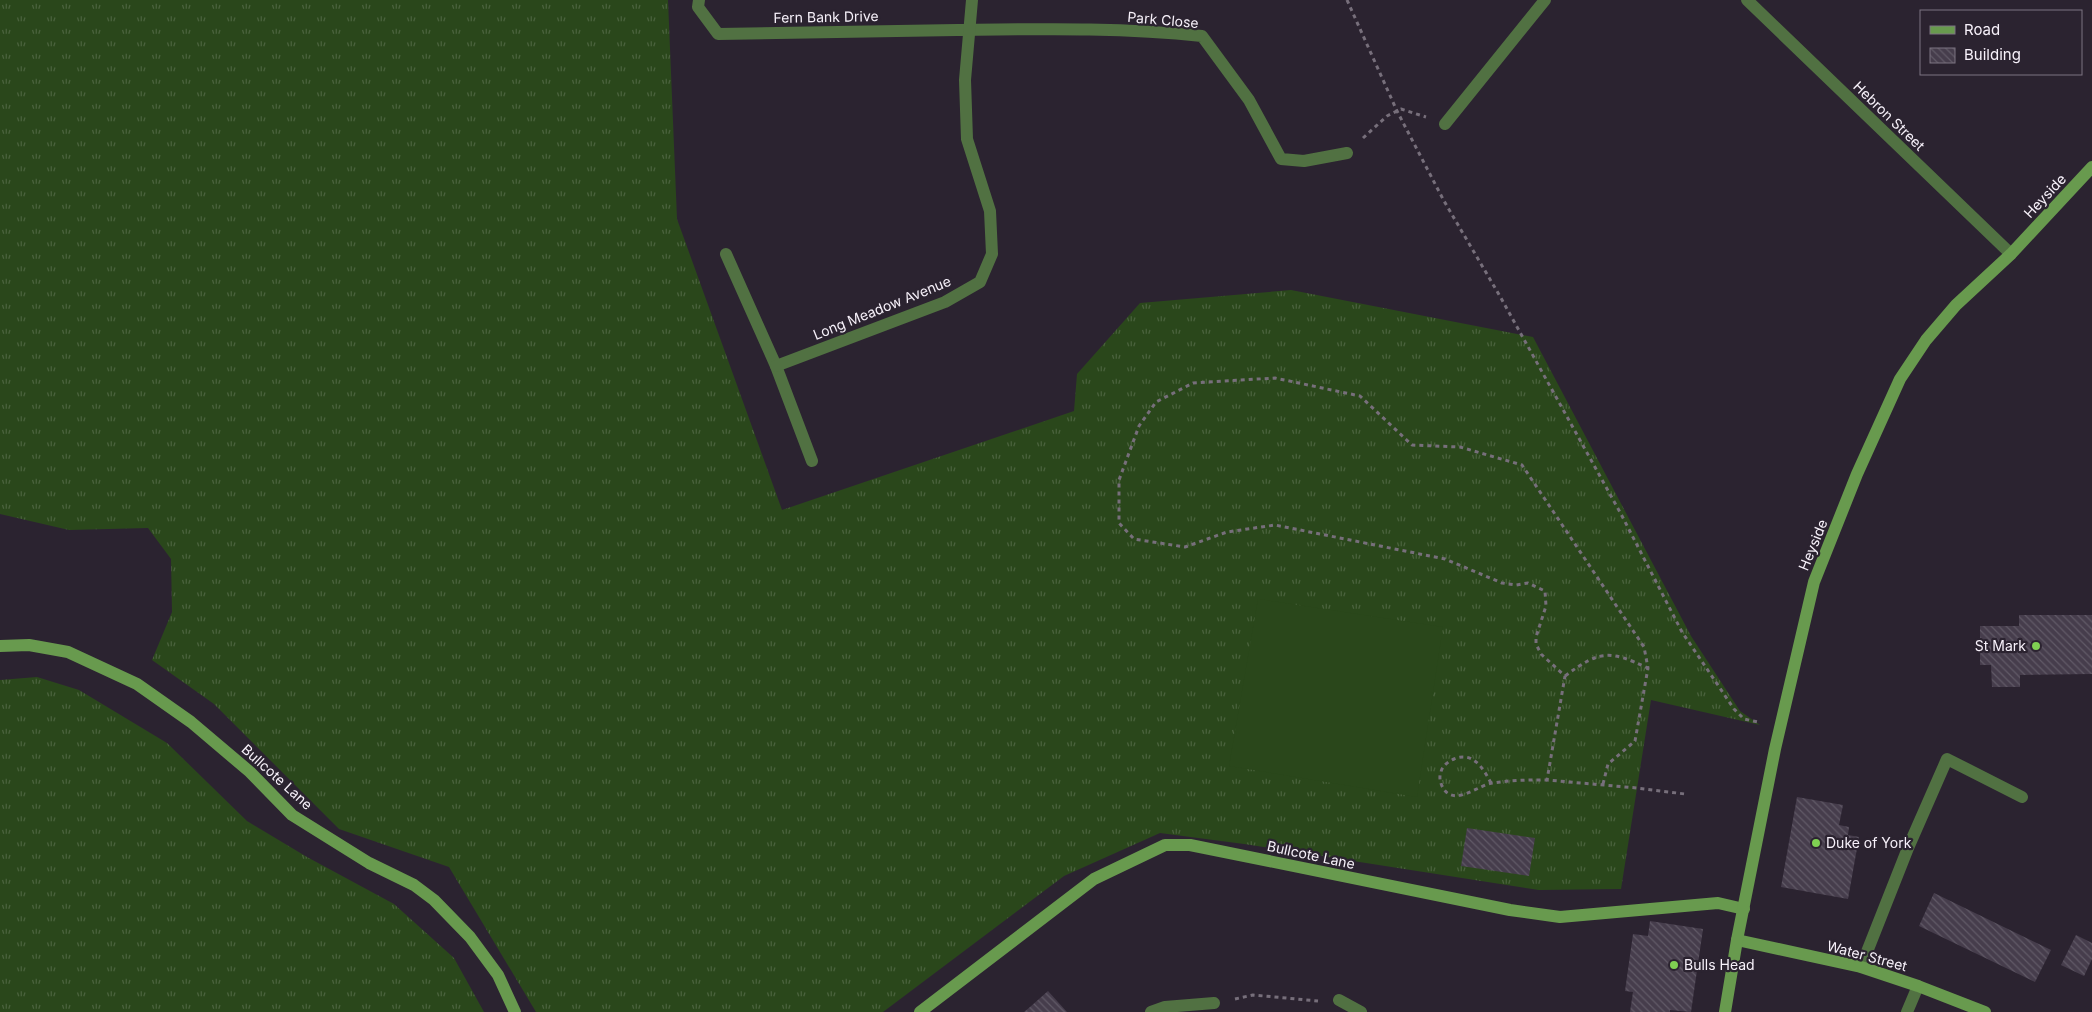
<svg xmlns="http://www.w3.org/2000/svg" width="2092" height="1012" font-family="Inter,sans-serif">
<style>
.grass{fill:url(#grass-tufts)}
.pitch{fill:#2a471b}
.building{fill:url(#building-back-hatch)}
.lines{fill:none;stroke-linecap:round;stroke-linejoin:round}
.path{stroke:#776f7b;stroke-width:3;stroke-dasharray:4 4;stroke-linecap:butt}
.lane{stroke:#517142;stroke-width:12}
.street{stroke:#517142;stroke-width:12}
.secondary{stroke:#689a4e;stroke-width:12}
.poi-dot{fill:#7fd052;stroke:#2b2330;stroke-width:2}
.labels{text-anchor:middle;stroke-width:4.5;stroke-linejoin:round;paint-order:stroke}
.street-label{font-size:14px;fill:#f7f1fa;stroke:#2b2330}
.poi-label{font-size:14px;fill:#f7f1fa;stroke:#2b2330;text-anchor:start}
</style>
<defs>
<pattern id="grass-tufts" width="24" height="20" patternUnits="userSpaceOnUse" patternTransform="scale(1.25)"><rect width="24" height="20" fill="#2a471b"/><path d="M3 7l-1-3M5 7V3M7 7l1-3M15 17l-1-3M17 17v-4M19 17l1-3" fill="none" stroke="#4a623d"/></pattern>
<pattern id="building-back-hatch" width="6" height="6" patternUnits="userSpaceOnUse" patternTransform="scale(1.25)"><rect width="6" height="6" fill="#463d4c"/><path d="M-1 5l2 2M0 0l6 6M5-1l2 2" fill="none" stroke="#615a67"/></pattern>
</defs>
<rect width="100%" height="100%" fill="#2b2330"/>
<g class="grass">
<polygon points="0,0 668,0 677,219 782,510 1074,411 1077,374 1140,303 1291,290 1533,337 1691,636 1740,711 1760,725 1651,700 1621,889 1539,890 1244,844 1160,833 1064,876 883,1012 536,1012 449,867 339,829 214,704 152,660 172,612 171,559 148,528 69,530 0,514"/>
<polygon points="37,677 79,690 167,743 247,821 307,857 394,904 454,958 484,1012 0,1012 0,680"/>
</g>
<polygon class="pitch" points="1258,599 1443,627 1417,797 1229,766"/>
<g class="building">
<polygon points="2019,615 2092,615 2092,674 2020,675 2020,687 1992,687 1991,665 1980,665 1980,626 2019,626"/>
<polygon points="1797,797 1843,805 1839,825 1849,827 1848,835 1859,837 1848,899 1781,887"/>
<polygon points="1467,828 1535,838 1529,876 1461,866"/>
<polygon points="1934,893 2051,950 2035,982 1919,926"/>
<polygon points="1650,921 1703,929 1691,1012 1670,1010 1670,1012 1630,1012 1633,992 1625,991 1633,934 1648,936"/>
<polygon points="2076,935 2092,943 2092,959 2084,976 2061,965"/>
<polygon points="1048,991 1067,1012 1024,1012 1030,1007"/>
</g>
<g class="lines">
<g class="path">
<polyline points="1347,0 1397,111 1444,201 1501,298 1621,514 1682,632 1734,709 1744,719 1758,722"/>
<polyline points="1363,138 1387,116 1401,109 1426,117"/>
<path d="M1565 676C1600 650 1609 650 1648 668"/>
<path d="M1491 783C1483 768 1473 751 1454 759 1449 761 1442 766 1441 772 1439 777 1440 781 1442 786 1453 809 1479 784 1493 783 1511 780 1529 780 1547 780"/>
<polyline points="1603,784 1608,764 1635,741 1648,668 1644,647 1522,465 1460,447 1412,445 1360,396 1275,378 1193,383 1156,402 1139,426 1119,480 1119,523 1134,539 1185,547 1227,532 1275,525 1445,559 1502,583 1516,585 1528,583 1545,591 1546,606 1536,637 1536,644 1541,654 1565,676 1547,780 1637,788 1685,794"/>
<polyline points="1235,999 1253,995 1318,1001"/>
</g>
<polyline class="lane" points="1861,967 1908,848 1947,759 2022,797"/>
<g class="street">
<path d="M699 0 698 7 718 34C798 33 877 31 957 30 1038 29 1121 27 1202 36L1249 100 1281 159 1304 161 1347 153"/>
<polyline points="1747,0 2011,254"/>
<polyline points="1445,124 1545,0"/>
<polyline points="726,254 776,366 812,461"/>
<polyline points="776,366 945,302 980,282 992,254 990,211 967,139 965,80 972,0"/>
<polyline points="1339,1000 1361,1012"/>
<polyline points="1151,1012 1165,1007 1214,1003"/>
<polyline points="1907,1012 1918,986"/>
</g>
<g class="secondary">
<polyline points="0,646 29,645 68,652 137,684 191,722 250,772 292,815 369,863 414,885 434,900 470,937 498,975 515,1012"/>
<polyline points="1737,940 1861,967 1918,986 1985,1012"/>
<polyline points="920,1012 1094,879 1165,845 1190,845 1510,910 1560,917 1718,903 1744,909"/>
<polyline points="1725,1012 1737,940 1775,749 1814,582 1857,474 1900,379 1926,340 1956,305 2011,254 2092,167"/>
</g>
</g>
<g class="poi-dot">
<circle cx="2036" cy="646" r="5"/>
<circle cx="1816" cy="843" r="5"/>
<circle cx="1674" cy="965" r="5"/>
</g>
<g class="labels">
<g class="street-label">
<text transform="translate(826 17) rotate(-1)" y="5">Fern Bank Drive</text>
<text transform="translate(1163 20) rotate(5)" y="5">Park Close</text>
<text transform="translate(1889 116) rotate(44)" y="5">Hebron Street</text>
<text transform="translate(2045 196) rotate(-47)" y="5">Heyside</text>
<text transform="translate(882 308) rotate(-22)" y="5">Long Meadow Avenue</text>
<text transform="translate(1813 545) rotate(-68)" y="5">Heyside</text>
<text transform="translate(277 777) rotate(42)" y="5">Bullcote Lane</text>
<text transform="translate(1311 855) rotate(12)" y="5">Bullcote Lane</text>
<text transform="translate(1867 956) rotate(15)" y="5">Water Street</text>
</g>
<g class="poi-label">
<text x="2026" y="651" text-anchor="end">St Mark</text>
<text x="1826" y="848">Duke of York</text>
<text x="1684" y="970">Bulls Head</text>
</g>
</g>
<rect x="1920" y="10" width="162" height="65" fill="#2b2330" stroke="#7d7581"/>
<rect x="1930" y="26" width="25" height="8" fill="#689a4e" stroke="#7d7581"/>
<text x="1964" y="35" font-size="15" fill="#f7f1fa">Road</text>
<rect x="1930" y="48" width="25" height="15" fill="url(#building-back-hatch)" stroke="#7d7581"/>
<text x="1964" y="60" font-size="15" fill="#f7f1fa">Building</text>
</svg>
